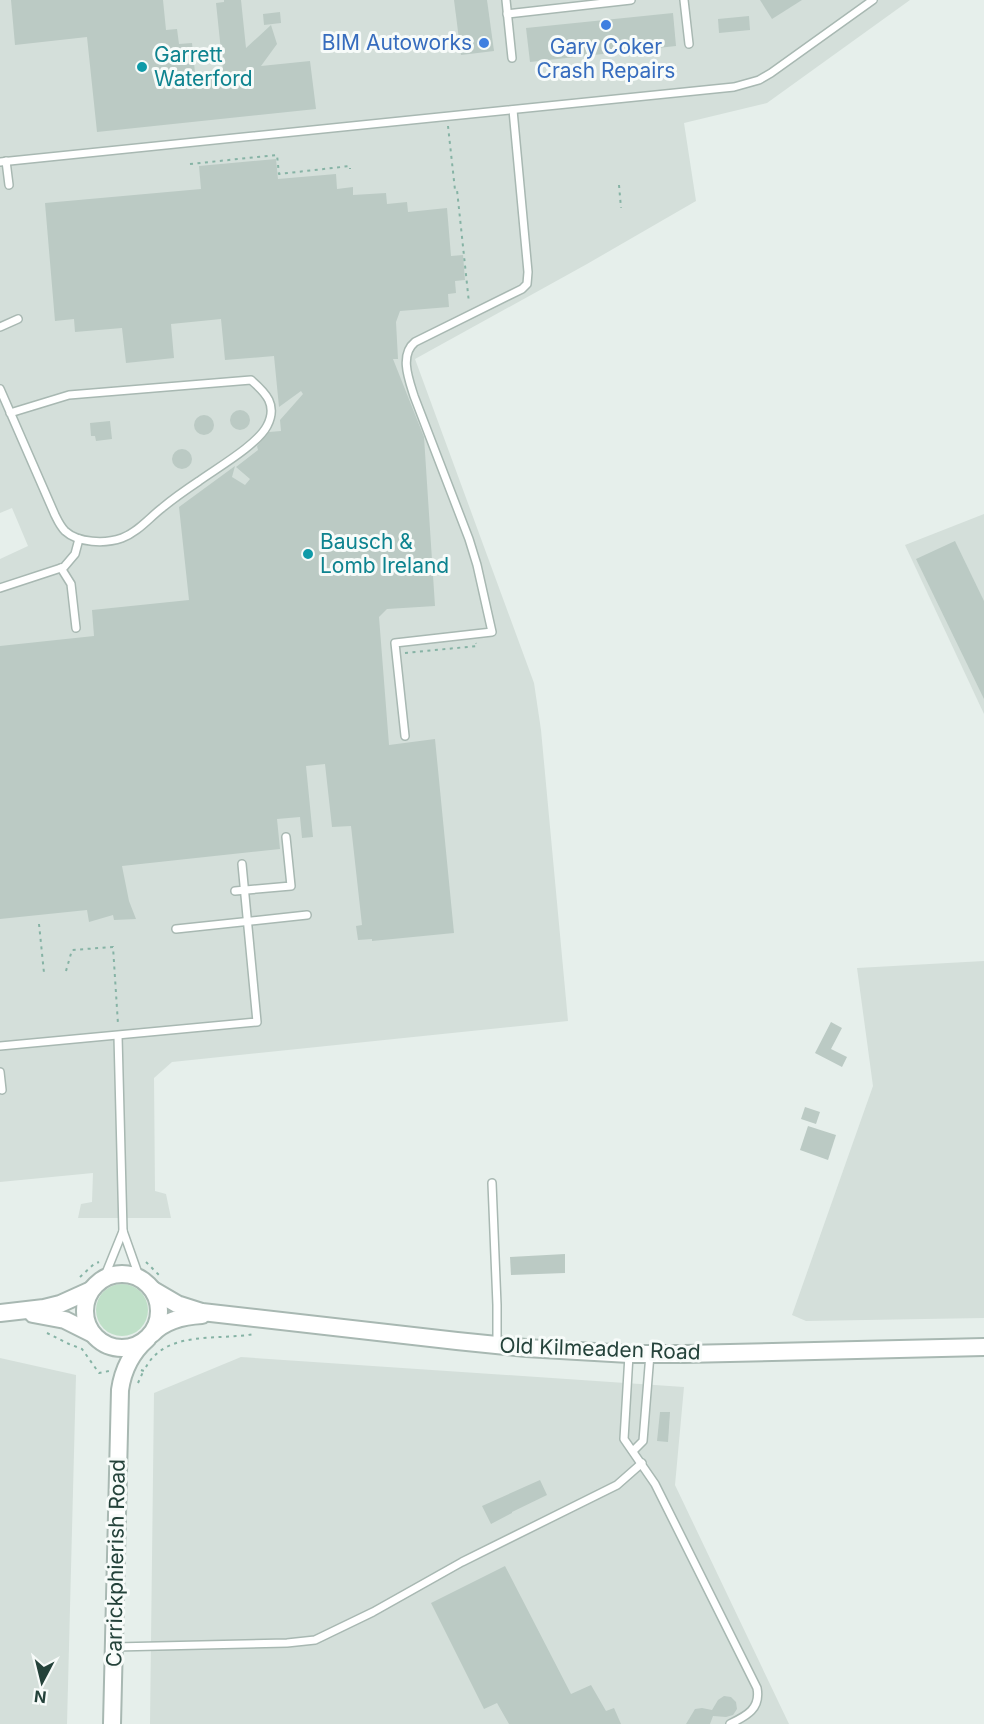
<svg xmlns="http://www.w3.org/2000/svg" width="984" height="1724" font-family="Inter,sans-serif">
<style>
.built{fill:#d4dfda}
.green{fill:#bfe0c8}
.building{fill:#bbcac4}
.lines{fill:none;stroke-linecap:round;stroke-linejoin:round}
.service-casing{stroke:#a8b8b2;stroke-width:10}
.tertiary-casing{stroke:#a8b8b2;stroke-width:20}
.path{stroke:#86b3a5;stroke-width:2;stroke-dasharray:3 4.5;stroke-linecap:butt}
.service{stroke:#fff;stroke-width:7}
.tertiary{stroke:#fff;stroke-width:16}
.shop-dot{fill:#3f7fe0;stroke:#f7fbf9;stroke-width:2}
.culture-dot{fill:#0f9aa8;stroke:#f7fbf9;stroke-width:2}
.labels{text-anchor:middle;stroke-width:6;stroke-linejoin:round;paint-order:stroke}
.shop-label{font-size:21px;fill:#366cbe;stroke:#f7fbf9;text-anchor:end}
.culture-label{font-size:21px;fill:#0d838f;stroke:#f7fbf9;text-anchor:start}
.street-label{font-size:21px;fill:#24423a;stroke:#f7fbf9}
</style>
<rect width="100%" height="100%" fill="#e6efeb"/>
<g class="built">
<polygon points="0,0 910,0 767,103 684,123 696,201 587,264 415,359 534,683 541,730 568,1021 172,1062 154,1078 155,1191 166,1194 171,1218 78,1218 81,1204 92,1202 93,1173 0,1182 0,559 28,546 12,508 0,513"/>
<polygon points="984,514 984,714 905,545"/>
<polygon points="984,961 984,1318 806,1321 792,1315 873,1086 857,968"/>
<polygon points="241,1357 684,1387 675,1485 789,1724 150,1724 154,1393"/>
<polygon points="0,1358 76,1375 67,1724 0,1724"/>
</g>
<circle class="green" cx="122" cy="1310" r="26"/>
<g class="building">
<polygon points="11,0 163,0 166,30 177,29 179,44 192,43 195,73 223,70 216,3 224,2 224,0 241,0 246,48 271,25 277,44 261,66 310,61 316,109 97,132 87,37 15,45"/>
<polygon points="454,0 487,0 494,51 461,55"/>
<polygon points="760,0 802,0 772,19"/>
<polygon points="280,12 281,23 264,25 263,14"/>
<polygon points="673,13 676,46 530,62 526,28"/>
<polygon points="749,16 750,30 719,33 718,19"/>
<polygon points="276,159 278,179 336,174 337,189 353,187 353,195 386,193 387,204 407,202 408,212 447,208 451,256 463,255 465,280 455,281 456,293 448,294 449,307 400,311 396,322 398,359 393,359 424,437 435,606 387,609 379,617 389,745 435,739 454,933 372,941 372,939 358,940 356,926 362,925 351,826 332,827 325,764 306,766 313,837 302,838 300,817 277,819 280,849 122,866 129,901 136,919 114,920 113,915 89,922 87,910 0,919 0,646 94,636 92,610 189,600 179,507 235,466 232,477 245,485 250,479 236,467 258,450 257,446 269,432 281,431 280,420 303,394 301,391 279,407 274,356 225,360 221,319 171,324 174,358 126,363 122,328 75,332 74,319 55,321 45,203 201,189 199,166"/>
<circle cx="240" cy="420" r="10"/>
<circle cx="204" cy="425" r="10"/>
<polygon points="110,421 112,439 96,441 95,436 91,436 90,423"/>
<circle cx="182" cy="459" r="10"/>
<polygon points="955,541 984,601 984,699 916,559"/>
<polygon points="831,1022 842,1028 831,1049 847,1057 842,1067 815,1053"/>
<polygon points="805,1107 820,1112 816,1124 801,1119"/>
<polygon points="808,1126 836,1135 828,1160 800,1150"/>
<polygon points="565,1254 565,1273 511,1275 510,1257"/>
<polygon points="660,1412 670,1412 668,1442 657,1441"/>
<polygon points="540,1480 547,1495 512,1512 512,1513 491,1524 482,1506"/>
<polygon points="505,1566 571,1694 591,1685 606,1711 614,1708 621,1724 509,1724 497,1703 484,1709 431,1603"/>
<polygon points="724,1696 731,1697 736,1702 737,1709 733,1715 726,1717 713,1716 710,1724 686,1724 695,1709 702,1708 712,1710 718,1700"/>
</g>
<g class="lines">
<defs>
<g id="service">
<polyline points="506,0 512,58"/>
<polyline points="684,0 689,44"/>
<polyline points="507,14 631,0"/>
<polyline points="6,161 9,185"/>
<polyline points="0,162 734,87 759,80 771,73 873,0"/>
<polyline points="0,327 18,319"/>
<path d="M0 389 55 515C58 521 60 526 65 531 78 543 105 544 122 538 138 532 149 518 162 508 174 498 187 489 199 481 217 468 257 445 267 426 278 405 266 393 251 380L69 395 10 413"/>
<polyline points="61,568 71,584 76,628"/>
<polyline points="0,588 64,567 75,554 79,539"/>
<path d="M405 736 395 643 492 632 477 565 469 539 414 396C409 380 399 355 415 342L522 289 527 284 528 272 513 110"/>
<polyline points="235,891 291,886 286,837"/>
<polyline points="176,929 307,915"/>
<polyline points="118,1036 123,1231 140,1279"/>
<polyline points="0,1046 257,1022 242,864"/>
<polyline points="0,1072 2,1090"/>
<polyline points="492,1183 497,1305 497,1345"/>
<polyline points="104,1278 123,1231"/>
<path d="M629 1355 624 1439 655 1484 757 1688C761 1709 746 1716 730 1724"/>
<polyline points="633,1451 643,1441 650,1354"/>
<polyline points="115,1647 287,1643 315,1640 373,1612 462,1562 617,1485 642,1463"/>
</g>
<g id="tertiary">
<circle cx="122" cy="1311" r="37"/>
<polyline points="153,1290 177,1304 202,1312 457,1341 526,1348 629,1354 684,1354 984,1347"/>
<polyline points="0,1313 44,1308 60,1304 91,1290"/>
<polyline points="33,1314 65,1320 91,1333"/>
<path d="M152 1334C165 1320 184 1316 202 1315"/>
<path d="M112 1724 120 1390C123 1369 131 1353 147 1339"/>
</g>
</defs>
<use href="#service" class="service-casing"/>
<use href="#tertiary" class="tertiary-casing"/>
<g class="path">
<polyline points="448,126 455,190 457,190 469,303"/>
<polyline points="190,164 277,155 279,174 350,166 350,169"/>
<polyline points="619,185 621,208"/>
<polyline points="405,653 477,646 476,643"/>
<polyline points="39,924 44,973"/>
<polyline points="66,971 72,950 113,947 118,1024"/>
<polyline points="146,1262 159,1275"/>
<polyline points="80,1277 94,1264 99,1262"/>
<polyline points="47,1333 69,1344 82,1349 99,1373 109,1371"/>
<path d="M141 1370 144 1371C163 1329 216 1341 254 1334"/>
<polyline points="138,1383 143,1372"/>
</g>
<use href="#service" class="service"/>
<use href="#tertiary" class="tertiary"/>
</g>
<g class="shop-dot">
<circle cx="606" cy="25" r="6"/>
<circle cx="484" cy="43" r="6"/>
</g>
<g class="culture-dot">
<circle cx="142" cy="67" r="6"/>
<circle cx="308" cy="554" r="6"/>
</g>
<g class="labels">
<g class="shop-label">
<text x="472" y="50">BIM Autoworks</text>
<text x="606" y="54" text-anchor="middle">Gary Coker<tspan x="606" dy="24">Crash Repairs</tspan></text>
</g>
<g class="culture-label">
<text x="154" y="62">Garrett<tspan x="154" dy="24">Waterford</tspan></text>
<text x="320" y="549">Bausch &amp;<tspan x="320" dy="24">Lomb Ireland</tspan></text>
</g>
<g class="street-label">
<text transform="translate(600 1349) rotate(2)" y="7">Old Kilmeaden Road</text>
<text transform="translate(116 1563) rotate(-89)" y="7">Carrickphierish Road</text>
</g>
</g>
<g transform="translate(42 1682) rotate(187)" stroke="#f7fbf9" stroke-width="4.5" paint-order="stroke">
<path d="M0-4.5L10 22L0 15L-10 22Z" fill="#24423a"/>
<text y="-9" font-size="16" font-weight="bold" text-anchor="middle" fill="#24423a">N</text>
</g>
</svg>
